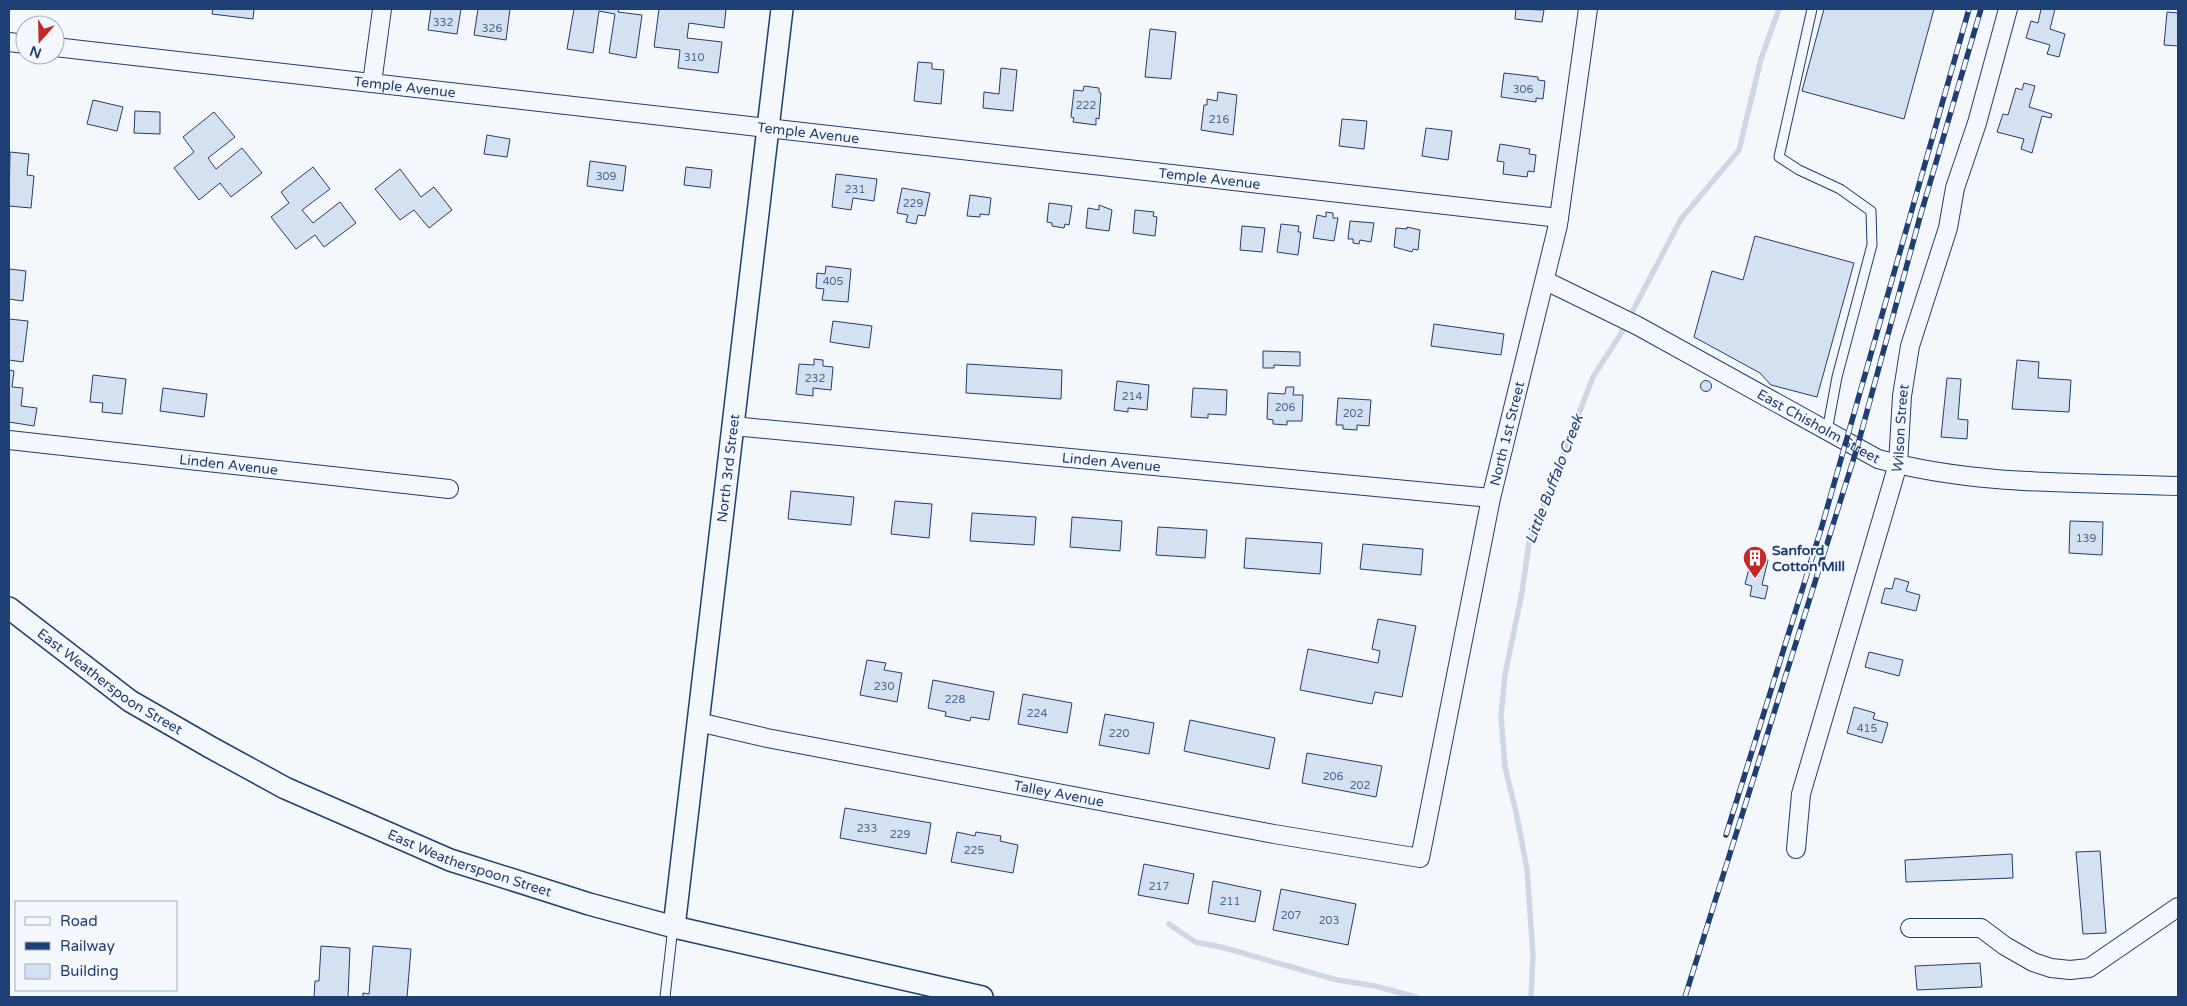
<svg xmlns="http://www.w3.org/2000/svg" width="2187" height="1006" font-family="'Varela Round',sans-serif">
<style>
.lines{fill:none;stroke-linecap:round;stroke-linejoin:round}
.stream{stroke:#cfd7e4;stroke-width:5.5}
.building{fill:#d5e0f0;stroke:#1d3f73}
.service-casing{stroke:#1d3f73;stroke-width:11}
.minor-casing{stroke:#1d3f73;stroke-width:20}
.tertiary-casing{stroke:#1d3f73;stroke-width:24}
.service{stroke:#f4f7fb;stroke-width:9}
.minor{stroke:#f4f7fb;stroke-width:18}
.tertiary{stroke:#f4f7fb;stroke-width:21}
.rail-casing{stroke:#1d3f73;stroke-width:5.5}
.rail{stroke:#f4f7fb;stroke-width:4;stroke-dasharray:11;stroke-linecap:butt}
.labels{text-anchor:middle;stroke-width:4;stroke-linejoin:round;paint-order:stroke}
.number-label{font-size:11px;fill:#4b6792}
.street-label{font-size:14px;fill:#1d3f73;stroke:#f4f7fb}
.poi-label{font-size:14px;font-weight:bold;fill:#1d3f73;stroke:#f4f7fb;text-anchor:start}
.water-label{font-size:15px;font-style:italic;fill:#1d3f73;stroke:#f4f7fb}
</style>
<rect width="100%" height="100%" fill="#f4f7fb"/>
<g class="lines">
<g class="stream">
<polyline points="1169,924 1195,942 1221,947 1337,980 1375,986 1416,997"/>
<polyline points="1531,997 1533,955 1527,869 1516,812 1505,767 1501,716 1505,675 1522,592 1529,543 1593,377 1620,335 1681,219 1739,150 1761,59 1779,9"/>
</g>
</g>
<g class="building">
<polygon points="213,9 254,9 253,19 212,14"/>
<polygon points="431,9 461,9 457,34 428,30"/>
<polygon points="478,9 510,9 506,40 474,35"/>
<polygon points="574,9 619,9 618,12 642,15 636,58 609,53 615,14 599,11 593,53 567,49"/>
<polygon points="659,9 726,9 724,28 689,23 687,38 722,42 718,73 678,68 680,50 654,47"/>
<polygon points="1516,9 1544,10 1542,22 1515,19"/>
<polygon points="1824,9 1934,9 1904,119 1802,91"/>
<polygon points="2041,9 2055,9 2050,29 2065,34 2059,57 2047,54 2050,45 2026,38 2031,21 2038,23"/>
<polygon points="2167,12 2178,13 2178,46 2164,45"/>
<polygon points="1150,29 1176,32 1171,79 1145,77"/>
<polygon points="918,62 932,63 932,69 944,70 941,104 914,101"/>
<polygon points="1001,68 1017,70 1013,111 983,108 984,92 999,94"/>
<polygon points="1504,73 1538,77 1538,80 1545,81 1543,99 1536,98 1536,102 1501,97"/>
<polygon points="2024,83 2035,86 2029,107 2052,114 2051,118 2042,116 2032,153 2021,149 2024,139 1997,132 2003,114 2008,115 2016,88 2022,90"/>
<polygon points="1084,86 1099,88 1099,92 1101,93 1099,119 1096,118 1096,125 1073,122 1074,118 1071,117 1074,90 1083,91"/>
<polygon points="1218,92 1237,95 1233,135 1201,130 1204,105 1207,105 1207,99 1217,101"/>
<polygon points="93,100 123,107 117,131 87,124"/>
<polygon points="135,111 160,112 160,134 134,133"/>
<polygon points="214,112 235,137 208,158 216,169 242,148 262,173 231,197 220,183 199,200 174,168 194,152 183,137"/>
<polygon points="1342,119 1367,121 1364,149 1339,146"/>
<polygon points="1426,128 1452,131 1448,160 1422,156"/>
<polygon points="487,135 510,139 507,157 484,154"/>
<polygon points="1500,144 1530,149 1529,154 1536,155 1534,172 1528,171 1527,177 1503,174 1504,162 1497,161"/>
<polygon points="10,152 29,154 27,175 34,176 31,208 9,206"/>
<polygon points="590,161 626,166 623,191 587,186"/>
<polygon points="313,167 330,189 302,210 313,223 340,202 356,223 324,247 315,235 296,249 271,217 289,203 281,192"/>
<polygon points="686,167 712,170 710,188 684,185"/>
<polygon points="400,169 421,197 434,187 452,210 429,228 414,210 400,220 375,189"/>
<polygon points="836,174 877,179 874,201 853,198 851,210 832,207"/>
<polygon points="902,188 930,193 925,216 918,215 916,224 906,222 908,215 897,213"/>
<polygon points="970,195 991,198 989,215 980,214 980,217 967,216"/>
<polygon points="1049,203 1072,206 1069,225 1065,224 1064,228 1052,226 1052,223 1047,222"/>
<polygon points="1099,205 1112,210 1109,231 1086,228 1088,208 1099,210"/>
<polygon points="1135,210 1154,212 1153,216 1157,217 1155,236 1133,233"/>
<polygon points="1326,212 1333,213 1333,218 1338,218 1334,241 1313,238 1317,215 1326,217"/>
<polygon points="1350,221 1374,223 1371,242 1360,240 1359,244 1353,243 1353,239 1348,239"/>
<polygon points="1281,224 1299,226 1298,232 1301,232 1298,255 1277,252"/>
<polygon points="1242,226 1265,228 1262,252 1240,250"/>
<polygon points="1407,227 1420,230 1418,250 1413,249 1412,252 1394,247 1396,228 1407,229"/>
<polygon points="1755,236 1854,263 1817,397 1771,385 1760,373 1694,337 1712,271 1743,280"/>
<polygon points="826,266 851,269 848,302 822,300 824,289 816,288 817,273 825,274"/>
<polygon points="9,269 26,271 23,301 9,299"/>
<polygon points="9,319 28,321 23,362 9,360"/>
<polygon points="833,321 872,326 869,348 830,342"/>
<polygon points="1434,324 1504,334 1501,355 1431,346"/>
<polygon points="1263,351 1300,352 1300,366 1274,365 1274,368 1263,368"/>
<polygon points="814,359 823,360 823,366 833,367 831,390 813,388 813,396 796,394 799,364 814,365"/>
<polygon points="2017,360 2039,362 2038,378 2071,380 2069,412 2012,409"/>
<polygon points="967,364 1062,370 1061,399 966,393"/>
<polygon points="9,370 14,371 12,387 23,388 21,406 37,408 34,426 9,422"/>
<polygon points="93,375 126,379 122,414 102,412 103,403 90,402"/>
<polygon points="1947,378 1961,379 1958,419 1968,420 1967,439 1941,437"/>
<circle cx="1706" cy="386" r="5.5"/>
<polygon points="1117,381 1149,385 1147,410 1128,408 1128,412 1114,410"/>
<polygon points="1286,387 1294,387 1293,395 1303,395 1302,421 1287,421 1287,425 1273,424 1273,420 1267,419 1268,393 1285,394"/>
<polygon points="163,388 207,394 204,417 160,411"/>
<polygon points="1193,388 1227,390 1226,415 1208,414 1208,418 1191,417"/>
<polygon points="1338,398 1371,400 1369,426 1357,425 1357,430 1343,429 1343,425 1336,425"/>
<polygon points="791,491 854,497 851,525 788,519"/>
<polygon points="895,501 932,504 929,538 891,534"/>
<polygon points="972,513 1036,517 1034,545 970,541"/>
<polygon points="1072,517 1122,521 1120,551 1070,547"/>
<polygon points="2070,521 2103,522 2102,555 2069,553"/>
<polygon points="1158,527 1207,530 1205,558 1156,555"/>
<polygon points="1246,538 1322,543 1320,574 1244,568"/>
<polygon points="1363,544 1423,549 1421,575 1360,569"/>
<polygon points="1752,557 1768,560 1762,585 1768,586 1765,599 1750,596 1752,586 1745,584"/>
<polygon points="1895,578 1909,582 1906,591 1920,595 1916,611 1881,603 1885,588 1892,589"/>
<polygon points="1378,619 1416,626 1402,697 1375,692 1372,704 1300,690 1308,649 1378,663 1380,651 1372,649"/>
<polygon points="1869,652 1903,660 1899,676 1865,667"/>
<polygon points="867,660 886,663 884,670 902,673 897,702 860,695"/>
<polygon points="933,680 994,692 989,720 971,717 970,721 945,716 946,712 928,708"/>
<polygon points="1023,694 1072,703 1067,733 1018,724"/>
<polygon points="1854,707 1875,713 1873,719 1888,723 1882,743 1847,733"/>
<polygon points="1105,714 1154,723 1149,754 1099,745"/>
<polygon points="1190,720 1275,738 1269,769 1184,751"/>
<polygon points="1307,753 1382,766 1376,797 1302,783"/>
<polygon points="845,808 931,823 926,854 840,838"/>
<polygon points="957,832 975,836 976,832 1001,836 1000,841 1018,845 1013,873 951,862"/>
<polygon points="2100,851 2106,933 2083,934 2076,852"/>
<polygon points="2012,854 2013,878 1906,882 1905,860"/>
<polygon points="1144,864 1194,874 1188,904 1138,895"/>
<polygon points="1213,881 1261,891 1255,922 1208,913"/>
<polygon points="1281,889 1356,904 1348,945 1273,930"/>
<polygon points="321,946 350,948 348,997 314,997 315,981 319,981"/>
<polygon points="373,946 411,949 407,997 363,997 363,993 369,994"/>
<polygon points="1980,963 1982,987 1917,990 1915,966"/>
</g>
<g class="lines">
<defs>
<g id="service">
<polyline points="1812,9 1779,157 1799,170 1840,189 1871,211 1872,245 1837,377 1827,431"/>
<polyline points="665,997 673,927"/>
</g>
<g id="minor">
<polyline points="9,42 25,44"/>
<path id="s1" d="M55 47 1559 218"/>
<polyline points="372,83 382,9"/>
<path id="s2" d="M1546 281 1638 326 1878 459C1975 486 2079 482 2178 486"/>
<path id="s3" d="M733 426 1491 498"/>
<path id="s4" d="M9 440 449 489"/>
<path id="s5" d="M698 722 767 738 1274 834 1420 858 1491 498 1558 225 1588 9"/>
<path id="s6" d="M1796 849 1801 794 1898 464 1902 396 1910 346 1948 228 1955 188 1977 123 2008 9"/>
<polyline points="1910,928 1981,928 2005,946 2033,962 2051,968 2070,970 2089,968 2178,907"/>
</g>
<g id="tertiary">
<path id="s7" d="M9 608 130 701 210 747 285 788 450 860 589 904 674 927 982 997"/>
<path id="s8" d="M674 927 782 9"/>
</g>
</defs>
<use href="#service" class="service-casing"/>
<use href="#minor" class="minor-casing"/>
<use href="#tertiary" class="tertiary-casing"/>
<use href="#service" class="service"/>
<use href="#minor" class="minor"/>
<use href="#tertiary" class="tertiary"/>
<defs>
<g id="rail">
<polyline points="1726,835 1822,526 1969,9"/>
<polyline points="1685,997 1857,448 1920,217 1981,9"/>
</g>
</defs>
<use href="#rail" class="rail-casing"/>
<use href="#rail" class="rail"/>
</g>
<defs>
<symbol id="building-pin" viewBox="-11 -11 22 30"><path d="M0 17L-7.5 6A9.5 9.5 0 1 1 7.5 6Z" fill="#c62828" stroke="#f4f7fb"/><path d="M-4-6H4V6H1V3H-1V6H-4ZM-2.5-4.3h1.7v1.8h-1.7ZM.8-4.3h1.7v1.8H.8ZM-2.5-1h1.7V.8h-1.7ZM.8-1h1.7V.8H.8Z" fill="#fff"/></symbol>
</defs>
<g fill-rule="evenodd">
<use href="#building-pin" x="1741" y="544" width="28" height="38"/>
</g>
<g class="labels">
<g class="number-label">
<text x="443" y="26">332</text>
<text x="492" y="32">326</text>
<text x="694" y="61">310</text>
<text x="1523" y="93">306</text>
<text x="1086" y="109">222</text>
<text x="1219" y="123">216</text>
<text x="606" y="180">309</text>
<text x="855" y="193">231</text>
<text x="913" y="207">229</text>
<text x="833" y="285">405</text>
<text x="815" y="382">232</text>
<text x="1132" y="400">214</text>
<text x="1285" y="411">206</text>
<text x="1353" y="417">202</text>
<text x="2086" y="542">139</text>
<text x="884" y="690">230</text>
<text x="955" y="703">228</text>
<text x="1037" y="717">224</text>
<text x="1867" y="732">415</text>
<text x="1119" y="737">220</text>
<text x="1333" y="780">206</text>
<text x="1360" y="789">202</text>
<text x="867" y="832">233</text>
<text x="900" y="838">229</text>
<text x="974" y="854">225</text>
<text x="1159" y="890">217</text>
<text x="1230" y="905">211</text>
<text x="1291" y="919">207</text>
<text x="1329" y="924">203</text>
</g>
<g class="street-label">
<text dy="5" stroke="none"><textPath href="#s1" startOffset="352">Temple Avenue</textPath></text>
<text dy="5" stroke="none"><textPath href="#s1" startOffset="758">Temple Avenue</textPath></text>
<text dy="5" stroke="none"><textPath href="#s1" startOffset="1162">Temple Avenue</textPath></text>
<text dy="5" stroke="none"><textPath href="#s2" startOffset="309">East Chisholm Street</textPath></text>
<text dy="5" stroke="none"><textPath href="#s6" startOffset="435">Wilson Street</textPath></text>
<text dy="5" stroke="none"><textPath href="#s5" startOffset="1168">North 1st Street</textPath></text>
<text dy="5" stroke="none"><textPath href="#s3" startOffset="380">Linden Avenue</textPath></text>
<text dy="5" stroke="none"><textPath href="#s4" startOffset="221">Linden Avenue</textPath></text>
<text dy="5" stroke="none"><textPath href="#s8" startOffset="462">North 3rd Street</textPath></text>
<text dy="5" stroke="none"><textPath href="#s7" startOffset="125">East Weatherspoon Street</textPath></text>
<text dy="5" stroke="none"><textPath href="#s5" startOffset="368">Talley Avenue</textPath></text>
<text dy="5" stroke="none"><textPath href="#s7" startOffset="530">East Weatherspoon Street</textPath></text>
</g>
<g class="poi-label">
<text x="1772" y="555">Sanford<tspan x="1772" dy="16">Cotton Mill</tspan></text>
</g>
<g class="water-label">
<text transform="translate(1554 479) rotate(-69)" y="5">Little Buffalo Creek</text>
</g>
</g>
<rect width="2187" height="1006" fill="none" stroke="#1d3f73" stroke-width="20"/>
<rect x="15" y="901" width="162" height="90" fill="#f4f7fb" stroke="#9eadc5"/>
<rect x="25" y="917" width="25" height="8" fill="#f4f7fb" stroke="#9eadc5"/>
<text x="60" y="926" font-size="15" fill="#1d3f73">Road</text>
<rect x="25" y="942" width="25" height="8" fill="#1d3f73" stroke="#9eadc5"/>
<text x="60" y="951" font-size="15" fill="#1d3f73">Railway</text>
<rect x="25" y="964" width="25" height="15" fill="#d5e0f0" stroke="#9eadc5"/>
<text x="60" y="976" font-size="15" fill="#1d3f73">Building</text>
<g transform="translate(40 40) rotate(200)"><circle r="24" fill="#f4f7fb" stroke="#9eadc5"/>
<path d="M0-4L9 19L0 12L-9 19Z" fill="#c62828"/>
<text y="-8" font-size="14" font-weight="bold" text-anchor="middle" fill="#1d3f73">N</text>
</g>
</svg>
